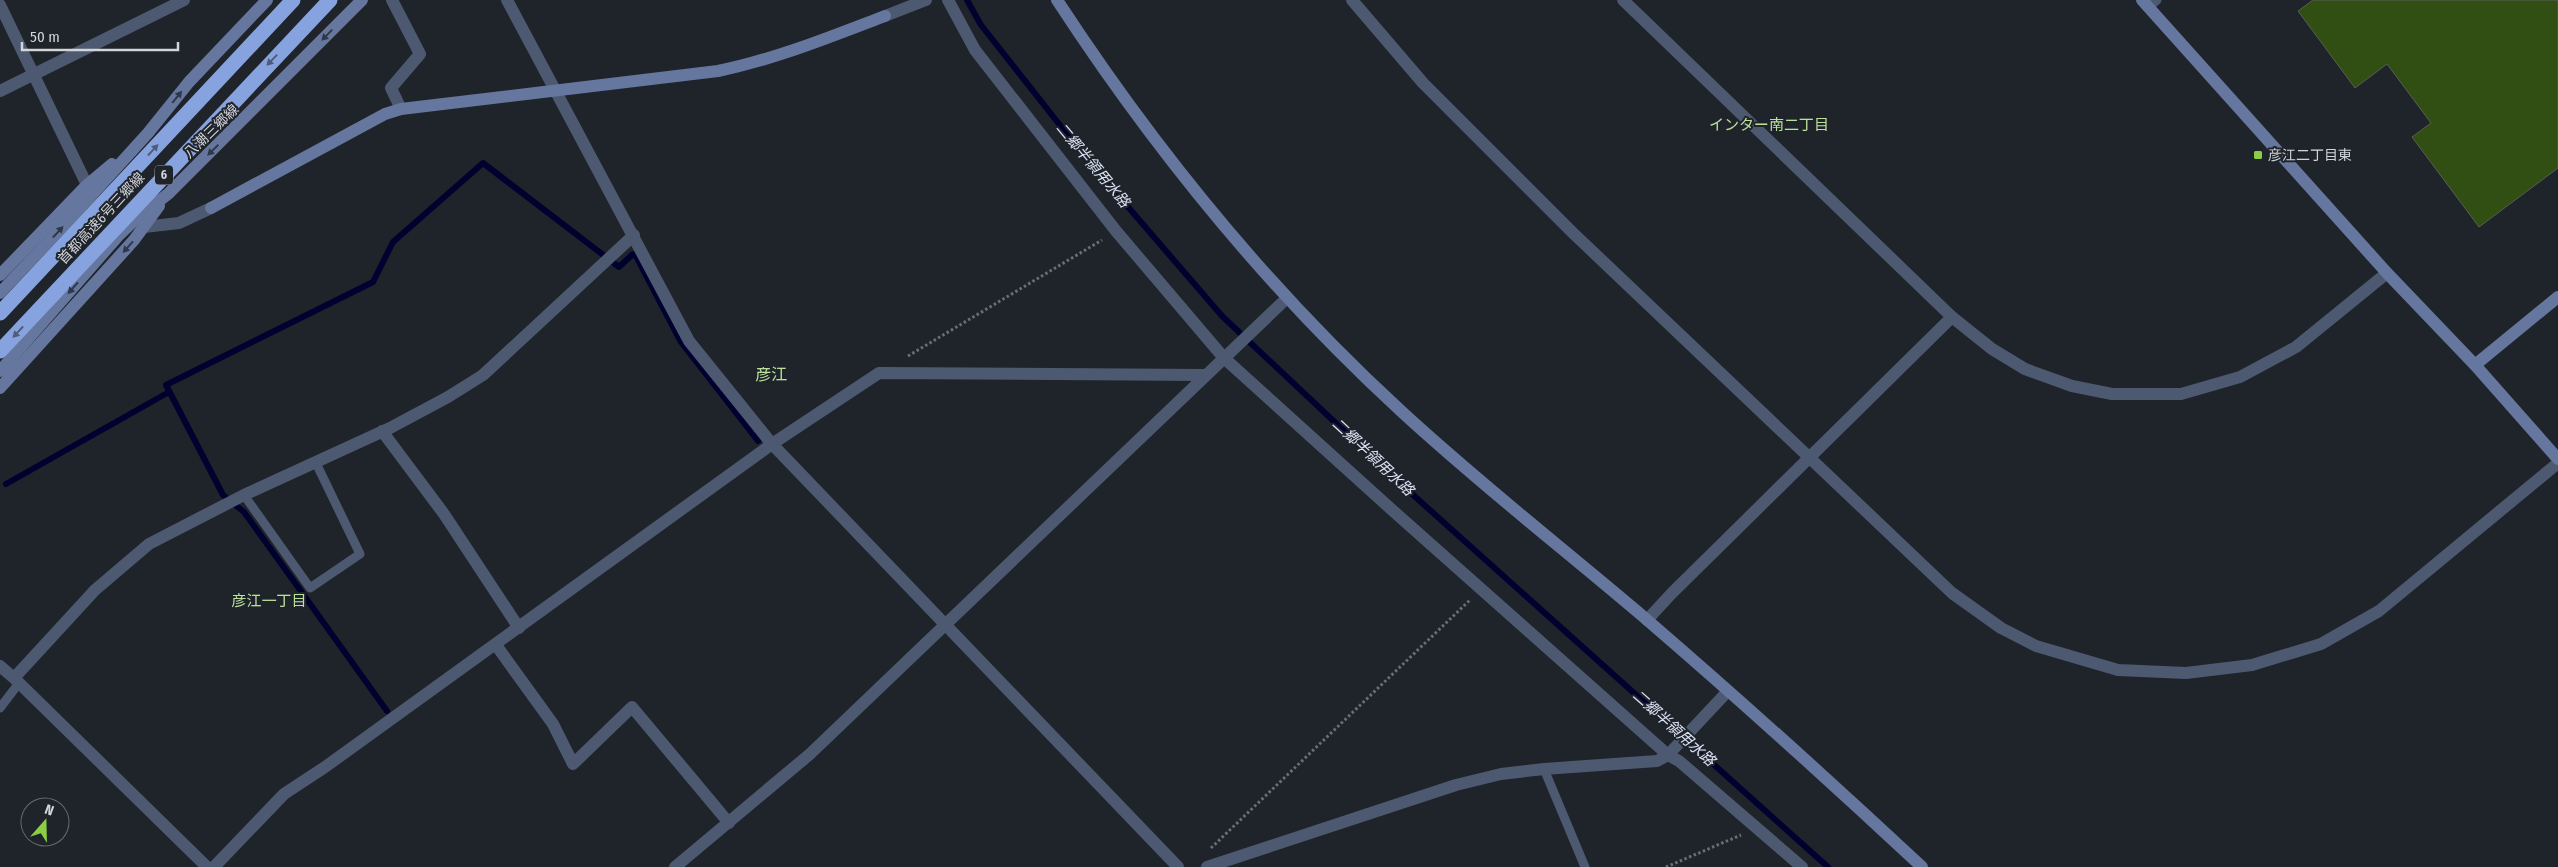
<svg xmlns="http://www.w3.org/2000/svg" width="2558" height="867" font-family="'Fira Sans Condensed','Noto Sans JP',sans-serif">
<style>
.lines{fill:none;stroke-linecap:round;stroke-linejoin:round}
.stream{stroke:#00012f;stroke-width:6}
.building{fill:#314f12;stroke:#595e55}
.path{stroke:#6b6f75;stroke-width:3;stroke-dasharray:2.5 2.5;stroke-linecap:butt}
.lane{stroke:#4d5971;stroke-width:9}
.street{stroke:#4d5971;stroke-width:12}
.secondary{stroke:#65779e;stroke-width:12}
.highway{stroke:#87a3df;stroke-width:15}
.oneway{fill:#303847}
.oneway2{fill:#4e5d7b}
.poi-dot{fill:#8bce46;stroke:#1f232a;stroke-width:2}
.labels{text-anchor:middle;stroke-width:4;stroke-linejoin:round;paint-order:stroke}
.shield{fill:#1f232a;stroke:#9ca0a5;stroke-width:1}
.shield-label{font-size:12px;font-weight:bold;fill:#d2d5da}
.street-label{font-size:14px;fill:#d2d5da;stroke:#1f232a}
.poi-label{font-size:14px;fill:#d2d5da;stroke:#1f232a;text-anchor:start}
.neighbourhood-label{font-size:15px;fill:#bbe19c;stroke:#1f232a}
.water-label{font-size:15px;font-style:italic;fill:#dae3f4;stroke:#1f232a}
.quarter-label{font-size:16px;fill:#bbe19c;stroke:#1f232a}
</style>
<rect width="100%" height="100%" fill="#1f232a"/>
<g class="lines">
<g class="stream">
<polyline points="967,0 981,25 1085,157 1222,316 1392,476 1828,867"/>
<polyline points="6,484 169,392"/>
<polyline points="387,711 244,512 223,495 166,385 373,282 393,242 483,163 619,267 633,254 636,256 681,342 758,441"/>
</g>
</g>
<polygon class="building" points="2313,0 2558,0 2558,168 2479,227 2412,137 2431,123 2387,64 2355,88 2298,11"/>
<g class="lines">
<g class="path">
<polyline points="908,356 1102,240"/>
<polyline points="1211,848 1470,600"/>
<polyline points="1666,867 1741,835"/>
</g>
<g class="lane">
<polyline points="2149,7 2157,0"/>
<polyline points="244,495 310,588 360,554 316,463"/>
<polyline points="0,708 19,683"/>
<polyline points="1544,769 1585,867"/>
</g>
<g class="street">
<polyline points="392,0 420,54 391,88 401,109"/>
<polyline points="507,0 689,341 772,444 1178,867"/>
<polyline points="948,0 975,50 1116,231 1224,358 1391,509 1668,755 1679,761 1802,867"/>
<polyline points="1352,0 1423,83 1573,233 1952,593 2001,628 2036,646 2118,670 2186,673 2252,665 2321,644 2379,611 2558,463"/>
<polyline points="1623,0 1952,317 1992,349 2025,369 2072,386 2112,394 2181,394 2240,377 2296,347 2387,273"/>
<polyline points="0,5 87,185"/>
<polyline points="885,16 926,0"/>
<polyline points="0,91 184,0"/>
<polyline points="144,227 179,223 211,208"/>
<polyline points="382,431 444,514 519,628"/>
<polyline points="1647,620 1672,593 1952,317"/>
<polyline points="496,645 553,724 573,764 632,707 729,823"/>
<polyline points="0,666 14,678 95,590 149,544 244,495 390,428 448,397 483,375 634,235"/>
<polyline points="14,678 207,867"/>
<polyline points="214,867 284,794 325,767 772,444 879,373 1204,375"/>
<polyline points="675,867 810,754 1287,298"/>
<polyline points="1207,867 1456,785 1501,774 1544,769 1657,761 1668,755 1727,692"/>
</g>
<g class="secondary">
<path d="M1057 0C1155 150 1269 290 1401 411 1480 484 1565 550 1646 619 1740 700 1832 783 1922 867"/>
<polyline points="2142,0 2387,273 2475,365 2558,459"/>
<path d="M211 208 385 114 401 109 718 71C776 59 830 37 885 16"/>
<polyline points="0,275 87,185 112,164"/>
<polyline points="0,293 80,208 148,133 189,82 267,0"/>
<polyline points="2475,365 2558,297"/>
<polyline points="0,371 118,236 137,218 168,194 362,0"/>
<polyline points="0,388 134,240 159,206"/>
</g>
<g class="highway">
<polyline points="0,313 293,0"/>
<polyline points="0,351 330,0"/>
</g>
</g>
<defs><path id="oneway-solid" d="M-6-.8H1V-3.2L6.5 0L1 3.2V.8H-6Z" transform="scale(1.25)"/></defs>
<g class="oneway">
<use href="#oneway-solid" transform="translate(327 35) rotate(134)"/>
<use href="#oneway-solid" transform="translate(177 97) rotate(-51)"/>
<use href="#oneway-solid" transform="translate(213 150) rotate(136)"/>
<use href="#oneway-solid" transform="translate(58 232) rotate(-47)"/>
<use href="#oneway-solid" transform="translate(128 247) rotate(132)"/>
<use href="#oneway-solid" transform="translate(73 288) rotate(131)"/>
</g>
<g class="oneway2">
<use href="#oneway-solid" transform="translate(272 60) rotate(134)"/>
<use href="#oneway-solid" transform="translate(153 150) rotate(-47)"/>
<use href="#oneway-solid" transform="translate(18 332) rotate(133)"/>
</g>
<rect class="poi-dot" x="2253" y="150" width="10" height="10" rx="2.5"/>
<g class="labels">
<rect class="shield" x="155" y="165.5" width="18" height="19" rx="4"/>
<g class="shield-label">
<text x="164" y="179">6</text>
</g>
<g class="street-label">
<text transform="translate(211 131) rotate(-44)" y="5">八潮三郷線</text>
<text transform="translate(101 218) rotate(-47)" y="5">首都高速6号三郷線</text>
</g>
<g class="poi-label">
<text x="2268" y="160">彦江二丁目東</text>
</g>
<g class="neighbourhood-label">
<text x="1769" y="130">インター南二丁目</text>
<text x="269" y="606">彦江一丁目</text>
</g>
<g class="water-label">
<text transform="translate(1093 165) rotate(50)" y="5">二郷半領用水路</text>
<text transform="translate(1373 457) rotate(43)" y="5">二郷半領用水路</text>
<text transform="translate(1674 728) rotate(42)" y="5">二郷半領用水路</text>
</g>
<g class="quarter-label">
<text x="771" y="380">彦江</text>
</g>
</g>
<g transform="translate(45 822) rotate(20)"><circle r="24" fill="#1f232a" stroke="#676a70"/>
<path d="M0-4L9 19L0 12L-9 19Z" fill="#8bce46"/>
<text y="-8" font-size="14" font-weight="bold" text-anchor="middle" fill="#d2d5da">N</text>
</g>
<path d="M22 42v8h156v-8" fill="none" stroke="#d2d5da" stroke-width="2.5"/>
<text x="30" y="42" font-size="15" fill="#d2d5da" stroke="#1f232a" stroke-width="4" paint-order="stroke">50 m</text>
</svg>
